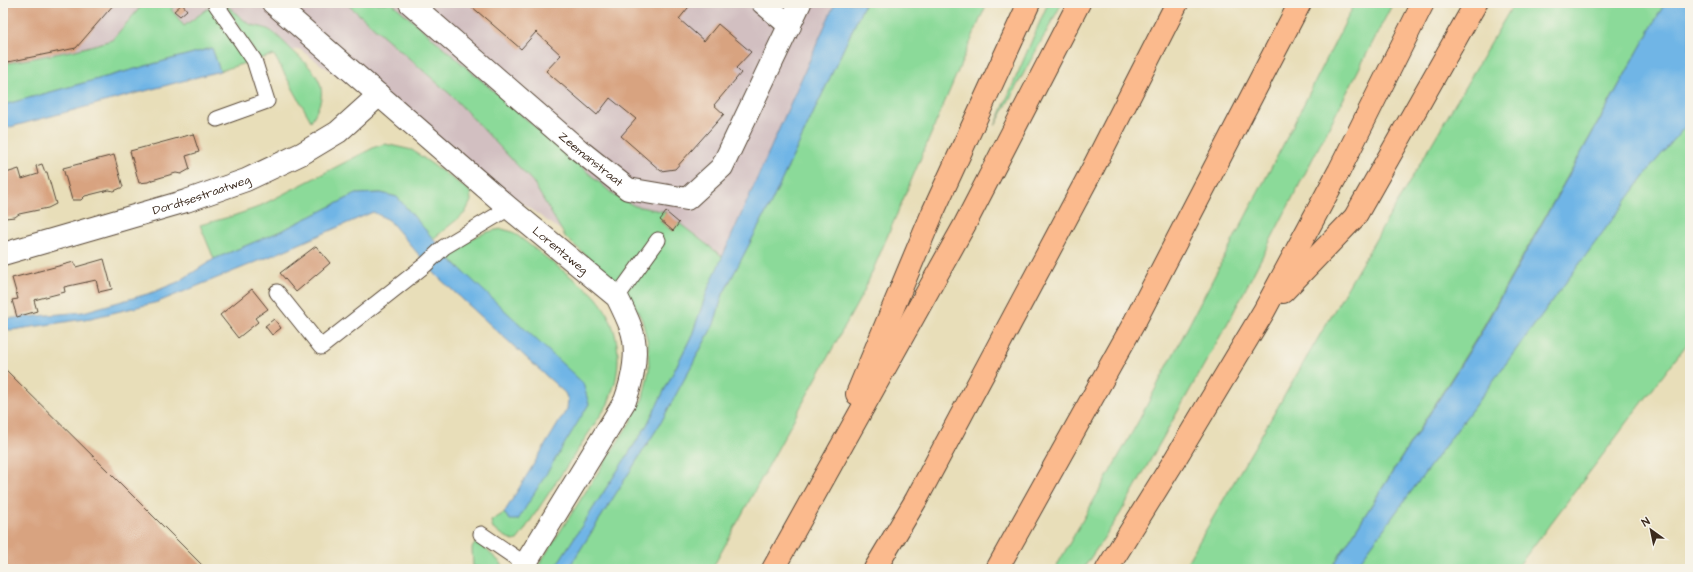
<svg xmlns="http://www.w3.org/2000/svg" width="1693" height="572" font-family="'Architects Daughter',sans-serif">
<style>
.industrial{fill:#d2bfc1}
.green{fill:#8bda99;stroke:#63825c}
.water{fill:#70b5e6;stroke:#567082}
.building{fill:#d8a380}
.lines{fill:none;stroke-linecap:round;stroke-linejoin:round}
.lane-casing{stroke:#554535;stroke-width:17}
.street-casing{stroke:#554535;stroke-width:24}
.highway-casing{stroke:#554535;stroke-width:24}
.lane{stroke:#fff;stroke-width:15}
.street{stroke:#fff;stroke-width:22}
.highway{stroke:#fbba8d;stroke-width:22}
.labels{text-anchor:middle;stroke-width:3;stroke-linejoin:round;paint-order:stroke}
.street-label{font-size:12px;fill:#3b2a1e;stroke:#f7f3e8}
</style>
<rect width="100%" height="100%" fill="#f7f3e8"/>
<filter id="ink" filterUnits="userSpaceOnUse"><feTurbulence type="fractalNoise" baseFrequency=".025" numOctaves="2"/><feDisplacementMap in="SourceGraphic" scale="8" xChannelSelector="R" yChannelSelector="G"/><feConvolveMatrix kernelMatrix="1 2 1 2 8 2 1 2 1" color-interpolation-filters="sRGB"/></filter>
<filter id="wash" filterUnits="userSpaceOnUse"><feTurbulence type="fractalNoise" baseFrequency=".012" numOctaves="4" result="noise"/><feDisplacementMap in="SourceGraphic" scale="16" xChannelSelector="R" yChannelSelector="G"/><feGaussianBlur stdDeviation="0.9" result="paint"/><feColorMatrix in="noise" values="0 0 0 0 0 0 0 0 0 0 0 0 0 0 0 0 0 1.4 0 .05"/><feComposite in="paint" operator="in"/></filter>
<g filter="url(#wash)">
<rect width="100%" height="100%" fill="#e8deb9"/>
<polygon class="industrial" points="3,3 918,3 744,357 299,49 3,120"/>
<g class="green">
<polygon points="144,3 180,3 171,9 184,26 210,7 248,62 220,71 212,48 3,105 3,64 76,50 112,40"/>
<path d="M224 3C232 9 239 17 248 23 254 27 264 26 271 31 279 36 286 45 293 51 319 75 332 88 311 121L274 55 259 59Z"/>
<polygon points="346,3 392,3 615,196 635,206 666,212 660,221 672,231 679,223 723,257 708,289 692,335 647,425 554,569 536,569 631,421 643,398 649,370 648,343 642,320 632,300 617,282 566,238 533,182 451,95"/>
<polygon points="865,3 987,3 864,291 712,569 568,569 660,424 714,324 723,294 771,203"/>
<polygon points="1048,3 1062,3 995,126"/>
<polygon points="1355,3 1393,3 1231,317 1120,514 1083,569 1055,569 1138,422 1283,145"/>
<polygon points="1514,3 1665,3 1478,336 1331,569 1183,569"/>
<polygon points="1690,121 1690,340 1516,569 1354,569 1654,163"/>
<polygon points="385,144 412,150 470,191 471,201 465,213 433,239 397,197 381,193 356,194 281,231 214,259 200,225 233,216 256,208 375,147"/>
<path d="M502 229 513 232 592 293C615 316 623 351 615 383 613 390 610 397 608 404L521 535 517 540 513 541 493 529 491 521 504 513 510 520 589 404 448 256C466 242 478 232 502 229Z"/>
<polygon points="477,541 502,564 502,569 483,569 481,566 473,567 472,548"/>
</g>
<g class="water">
<polygon points="835,3 865,3 771,203 723,294 714,324 660,424 568,569 554,569 647,425 692,335 708,289"/>
<polygon points="1665,3 1690,3 1690,121 1654,163 1354,569 1331,569 1479,336"/>
<polygon points="212,48 220,71 3,129 3,105"/>
<polygon points="381,193 397,197 455,264 583,383 589,404 518,520 510,520 504,513 567,409 568,400 565,393 438,277 389,220 373,212 276,254 158,302 91,318 12,330 3,329 3,319 83,312 151,293 178,282 214,259 281,231 356,194"/>
</g>
<g id="blocks">
<g class="building">
<polygon points="3,3 115,3 76,48 3,63"/>
<polygon points="474,3 692,3 679,19 704,41 718,24 751,52 736,68 741,73 714,105 724,114 675,169 661,171 621,136 636,119 610,98 597,115 546,71 561,55 536,32 521,49 471,6"/>
<polygon points="182,4 187,10 180,16 174,11"/>
<polygon points="193,134 199,152 186,156 190,169 181,174 176,173 152,180 148,182 139,183 130,151"/>
<polygon points="114,155 123,187 114,191 109,190 85,196 81,200 72,200 63,168"/>
<polygon points="42,164 45,172 47,172 56,204 48,208 19,214 15,217 5,218 3,210 3,174 19,169 22,179 38,174 36,166"/>
<polygon points="666,212 679,223 673,231 660,220"/>
<polygon points="316,246 330,263 296,292 280,273"/>
<polygon points="104,259 112,289 99,292 96,280 64,287 65,292 34,300 37,311 17,317 12,300 18,299 12,278 74,262 76,267"/>
<polygon points="252,289 268,309 255,318 258,322 238,338 220,315"/>
<polygon points="274,319 281,328 272,335 265,326"/>
<polygon points="3,367 111,474 206,569 3,569"/>
</g>
</g>
</g>
<g filter="url(#ink)">
<use href="#blocks" fill-opacity="0" stroke="#554535" stroke-width="1"/>
<g class="lines">
<defs>
<g id="lane">
<polyline points="215,3 254,60 267,101 217,119"/>
<polyline points="277,292 321,347 425,265 444,247 509,208"/>
<polyline points="617,297 658,240"/>
<polyline points="481,534 525,564"/>
</g>
<g id="street">
<path id="s1" d="M273 3 509 208 617 297C622 307 627 317 631 328 639 350 633 379 625 401L522 569"/>
<path id="s2" d="M410 3 579 150 628 189 687 199 722 167 800 3"/>
<polyline points="763,3 790,26"/>
<path id="s3" d="M3 254 186 201 246 180 303 153 338 132 379 95"/>
</g>
<g id="highway">
<polyline points="1283,292 1355,217 1476,3"/>
<polyline points="857,394 933,212 1029,3"/>
<polyline points="773,569 964,226 1079,3"/>
<polyline points="875,569 916,500 1091,172 1177,3"/>
<polyline points="997,569 1134,323 1300,3"/>
<polyline points="1107,569 1174,461 1264,311 1339,171 1423,3"/>
</g>
</defs>
<use href="#lane" class="lane-casing"/>
<use href="#street" class="street-casing"/>
<use href="#highway" class="highway-casing"/>
<use href="#lane" class="lane"/>
<use href="#street" class="street"/>
<use href="#highway" class="highway"/>
</g>
</g>
<g class="labels">
<g class="street-label">
<text dy="4" stroke="none"><textPath href="#s2" startOffset="239">Zeemanstraat</textPath></text>
<text dy="4" stroke="none"><textPath href="#s3" startOffset="207">Dordtsestraatweg</textPath></text>
<text dy="4" stroke="none"><textPath href="#s1" startOffset="379">Lorentzweg</textPath></text>
</g>
</g>
<rect width="1693" height="572" fill="none" stroke="#f7f3e8" stroke-width="16"/>
<g transform="translate(1651 530) rotate(327)" stroke="#f7f3e8" stroke-width="3" paint-order="stroke">
<path d="M0-3L7 15L0 10L-7 15Z" fill="#3b2a1e"/>
<text y="-6" font-size="11" font-weight="bold" text-anchor="middle" fill="#3b2a1e">N</text>
</g>
</svg>
